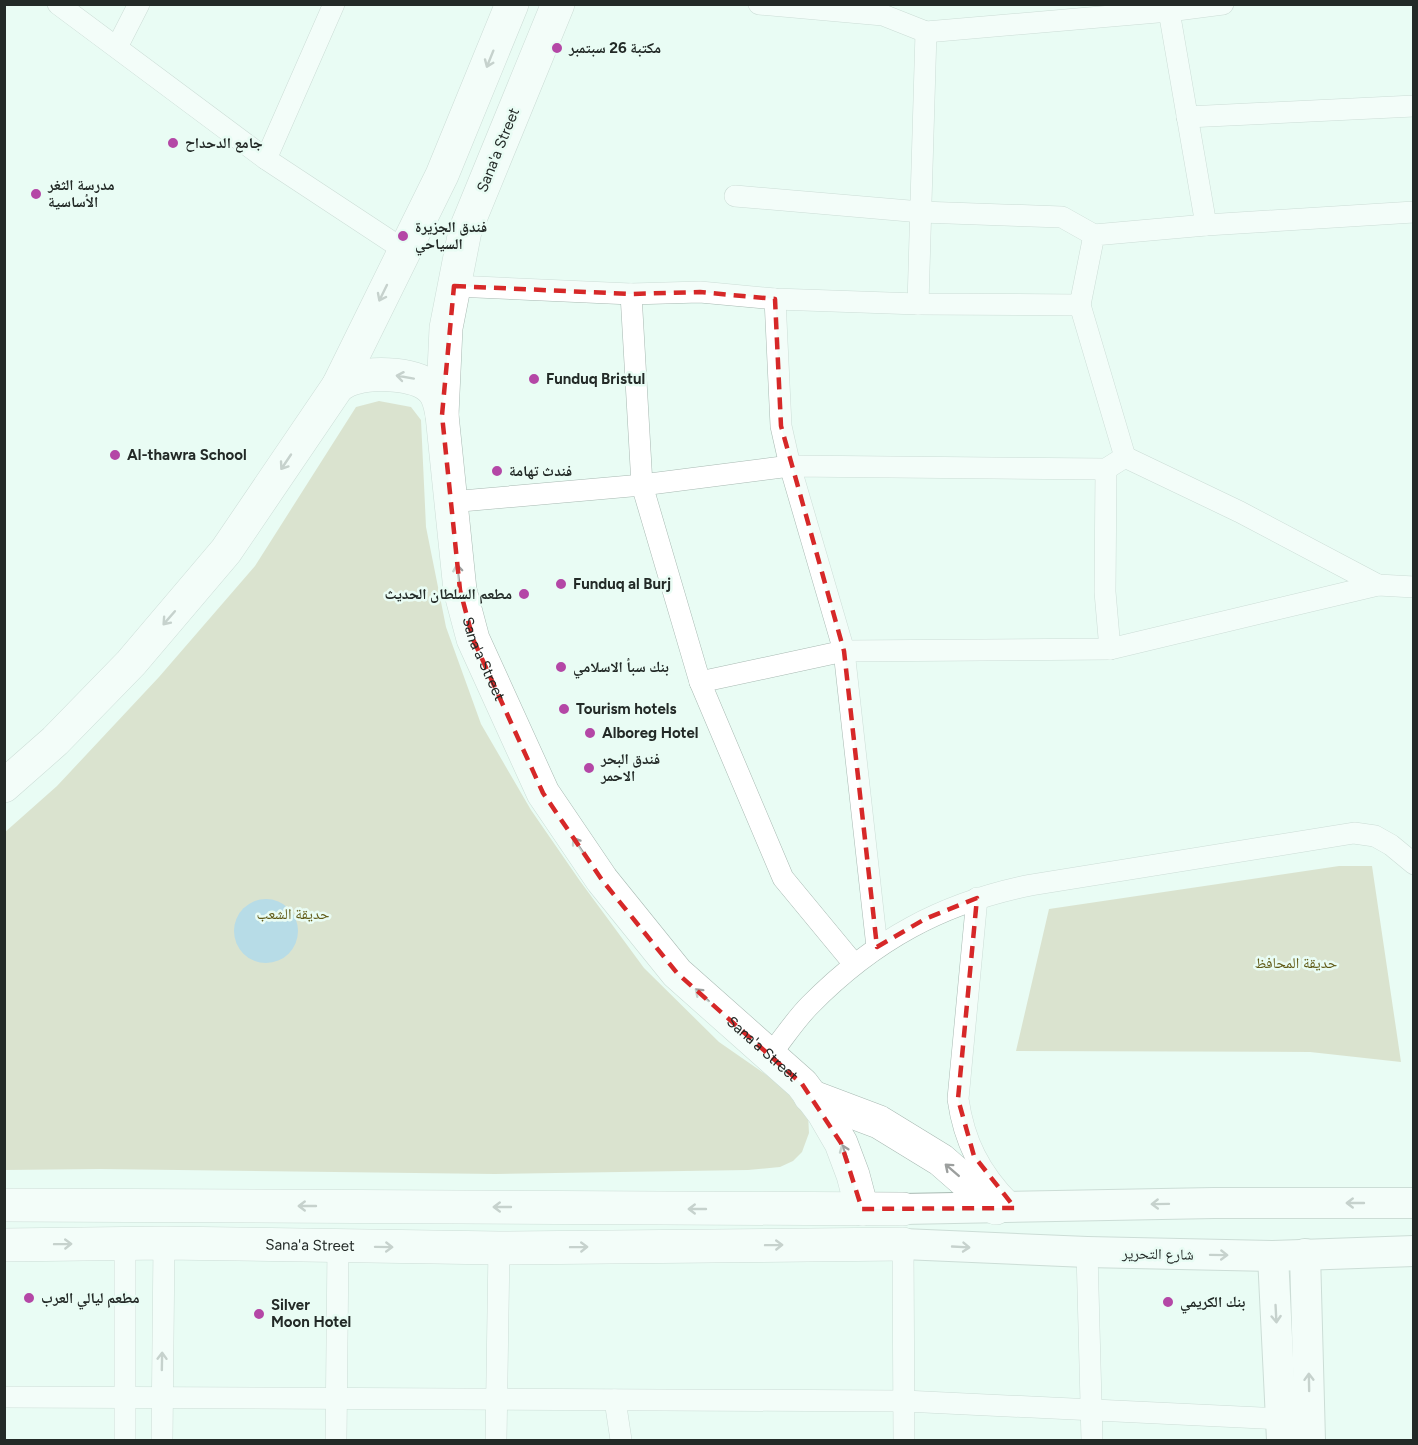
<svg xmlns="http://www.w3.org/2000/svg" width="1418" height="1445" font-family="Figtree,'Noto Naskh Arabic',sans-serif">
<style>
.green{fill:#c8c6a3}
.water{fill:#7bb5d7}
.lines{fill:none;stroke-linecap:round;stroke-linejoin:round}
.minor-casing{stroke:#a8b9b2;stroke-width:22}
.secondary-casing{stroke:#a8b9b2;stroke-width:32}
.trunk-casing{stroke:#a8b9b2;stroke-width:34}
.minor{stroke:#fff;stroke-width:21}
.secondary{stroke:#fff;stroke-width:30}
.trunk{stroke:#fff;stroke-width:33}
.oneway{stroke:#9c9f9e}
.marked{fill:none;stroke:#d62828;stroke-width:4.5;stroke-dasharray:12 8;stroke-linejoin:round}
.poi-dot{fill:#b447a6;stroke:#e9fcf4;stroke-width:2}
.labels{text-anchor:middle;stroke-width:5;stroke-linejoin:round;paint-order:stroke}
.poi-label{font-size:15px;font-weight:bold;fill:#232a27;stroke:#e9fcf4;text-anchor:start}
.street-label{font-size:15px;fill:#232a27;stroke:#e9fcf4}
.park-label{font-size:15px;fill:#605a16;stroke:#e9fcf4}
</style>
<rect width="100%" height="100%" fill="#e9fcf4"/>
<g class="green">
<polygon points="379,401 411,407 421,420 426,527 446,627 481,724 531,810 580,881 644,968 719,1042 791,1092 808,1114 809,1133 802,1152 793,1161 780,1167 748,1170 495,1174 100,1169 5,1170 4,833 57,786 159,677 255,566 356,407"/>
<polygon points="1339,866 1372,866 1401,1062 1310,1052 1016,1051 1049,909"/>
</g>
<circle class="water" cx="266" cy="931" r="32"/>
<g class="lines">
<defs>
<g id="minor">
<polyline points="58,4 266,159 404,250"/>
<polyline points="759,4 883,15 926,32 1169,11 1223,4"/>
<polyline points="1169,11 1206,225"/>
<polyline points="117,47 139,4"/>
<polyline points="1187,117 1414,106"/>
<polyline points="266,159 334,4"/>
<polyline points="735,196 921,212 1062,217 1094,235"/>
<polyline points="454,286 631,294 700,292 775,299 918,304 1080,305 1094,235 1206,225 1414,212"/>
<polyline points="631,294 642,485 700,682 783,878 854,964"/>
<polyline points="775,299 781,426 790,466 844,651 877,947"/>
<polyline points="918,304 926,32"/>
<polyline points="1080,305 1125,457"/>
<polyline points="1106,469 1105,592 1110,649"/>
<polyline points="450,502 642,485 790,466 1106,469 1125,457 1240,512 1378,585"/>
<polyline points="700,682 844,651 1110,649 1378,585 1414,587"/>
<path d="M977 898 958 1099C964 1141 980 1173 1010 1203"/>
<path d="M770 1055C783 1039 795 1020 810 1005 874 940 942 903 1031 885L1354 833 1375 836 1391 845 1414 864"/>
<polyline points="903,1244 904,1440"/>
<polyline points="1087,1252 1092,1440"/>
<polyline points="4,1397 904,1401 1281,1419"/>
<polyline points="615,1400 621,1440"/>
<polyline points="125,1440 125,1244"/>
<polyline points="162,1440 164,1243"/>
<polyline points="336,1440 338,1246"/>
<polyline points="496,1440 499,1248"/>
</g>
<g id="secondary">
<polyline points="903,1209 1214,1203 1414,1203"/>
<polyline points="903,1244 1087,1252 1273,1256 1414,1251"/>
<polyline points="1305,1254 1310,1440"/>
<polyline points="1273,1256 1282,1440"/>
</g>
<g id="trunk">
<path id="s1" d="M558 4 465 231 446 328 442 415 460 590 473 639 543 793 602 880 677 973 802 1084 823 1112 841 1143 853 1175 862 1209"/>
<path d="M338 386C343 383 349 379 355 378 375 372 417 373 432 389 439 396 440 405 442 415"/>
<polyline points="4,786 55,741 131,663 226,551 338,386 442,175 512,4"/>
<polyline points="810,1096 879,1122 941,1160 996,1208"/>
<polyline points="4,1205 903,1209"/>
<path id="s2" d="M4 1245 164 1243 499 1248 903 1244"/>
</g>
</defs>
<use href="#minor" class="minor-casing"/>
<use href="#secondary" class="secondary-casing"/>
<use href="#trunk" class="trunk-casing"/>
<use href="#minor" class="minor"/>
<use href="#secondary" class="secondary"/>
<use href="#trunk" class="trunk"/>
</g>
<defs><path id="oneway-shaft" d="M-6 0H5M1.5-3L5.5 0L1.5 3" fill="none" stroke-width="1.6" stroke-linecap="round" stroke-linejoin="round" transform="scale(1.5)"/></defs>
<g class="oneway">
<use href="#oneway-shaft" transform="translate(490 59) rotate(112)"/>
<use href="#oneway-shaft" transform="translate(383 293) rotate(116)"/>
<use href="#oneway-shaft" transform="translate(405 377) rotate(-170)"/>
<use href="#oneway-shaft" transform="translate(286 462) rotate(124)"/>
<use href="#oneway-shaft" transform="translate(458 573) rotate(-97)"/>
<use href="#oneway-shaft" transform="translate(169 618) rotate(131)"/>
<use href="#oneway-shaft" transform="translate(578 845) rotate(-124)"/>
<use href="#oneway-shaft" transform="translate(702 995) rotate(-138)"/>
<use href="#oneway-shaft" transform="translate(845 1153) rotate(-111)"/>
<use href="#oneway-shaft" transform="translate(952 1170) rotate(-139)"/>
<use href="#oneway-shaft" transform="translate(1355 1203) rotate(180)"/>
<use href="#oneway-shaft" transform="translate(1160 1204) rotate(179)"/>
<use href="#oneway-shaft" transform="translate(307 1206) rotate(-180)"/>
<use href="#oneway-shaft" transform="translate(502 1207) rotate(-180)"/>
<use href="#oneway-shaft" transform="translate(697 1209) rotate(-180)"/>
<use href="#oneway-shaft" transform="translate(63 1244) rotate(-1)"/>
<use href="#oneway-shaft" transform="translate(774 1245) rotate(-1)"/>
<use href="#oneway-shaft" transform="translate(384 1247) rotate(1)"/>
<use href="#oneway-shaft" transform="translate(579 1247) rotate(-1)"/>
<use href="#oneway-shaft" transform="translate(961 1247) rotate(3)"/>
<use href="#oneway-shaft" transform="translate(1219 1255) rotate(1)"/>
<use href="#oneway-shaft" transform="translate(1276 1314) rotate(87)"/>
<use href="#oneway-shaft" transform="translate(162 1361) rotate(-89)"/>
<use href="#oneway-shaft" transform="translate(1309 1382) rotate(-91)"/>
</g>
<path d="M0 0H1418V1445H0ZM454 286 631 294 700 292 775 299 781 426 844 651 877 947 925 919 977 898 958 1099 974 1156 1015 1208 862 1209 841 1143 802 1084 677 973 602 880 543 793 473 639 460 590 442 415Z" fill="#e9fcf4" fill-opacity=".55" fill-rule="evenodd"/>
<path class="marked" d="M454 286 631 294 700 292 775 299 781 426 844 651 877 947 925 919 977 898 958 1099 974 1156 1015 1208 862 1209 841 1143 802 1084 677 973 602 880 543 793 473 639 460 590 442 415Z"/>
<g class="poi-dot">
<circle cx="557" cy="48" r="6"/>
<circle cx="173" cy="143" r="6"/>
<circle cx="36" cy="194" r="6"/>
<circle cx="403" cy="236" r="6"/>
<circle cx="534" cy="379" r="6"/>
<circle cx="115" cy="455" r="6"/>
<circle cx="497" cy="471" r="6"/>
<circle cx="561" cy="584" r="6"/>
<circle cx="524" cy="594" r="6"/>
<circle cx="561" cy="667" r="6"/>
<circle cx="564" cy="709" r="6"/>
<circle cx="590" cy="733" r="6"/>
<circle cx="589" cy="768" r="6"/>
<circle cx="29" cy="1298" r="6"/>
<circle cx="1168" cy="1302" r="6"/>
<circle cx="259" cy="1314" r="6"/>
</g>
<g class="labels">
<g class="poi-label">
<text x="569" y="53">مكتبة 26 سبتمبر</text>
<text x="185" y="148">جامع الدحداح</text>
<text x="48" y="190">مدرسة الثغر<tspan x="48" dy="17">الأساسية</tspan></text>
<text x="415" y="232">فندق الجزيرة<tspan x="415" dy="17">السياحي</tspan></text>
<text x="546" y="384">Funduq Bristul</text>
<text x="127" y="460">Al-thawra School</text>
<text x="509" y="476">فندث تهامة</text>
<text x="573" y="589">Funduq al Burj</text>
<text x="512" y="599" text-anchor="end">مطعم السلطان الحديث</text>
<text x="573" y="672">بنك سبأ الاسلامي</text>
<text x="576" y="714">Tourism hotels</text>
<text x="602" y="738">Alboreg Hotel</text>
<text x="601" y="764">فندق البحر<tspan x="601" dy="17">الاحمر</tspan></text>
<text x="41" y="1303">مطعم ليالي العرب</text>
<text x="1180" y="1307">بنك الكريمي</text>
<text x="271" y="1310">Silver<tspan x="271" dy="17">Moon Hotel</tspan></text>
</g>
<g class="street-label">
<text transform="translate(498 150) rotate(-68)" y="5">Sana'a Street</text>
<text dy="5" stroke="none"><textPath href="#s1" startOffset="680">Sana'a Street</textPath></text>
<text dy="5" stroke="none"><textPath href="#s1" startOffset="1166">Sana'a Street</textPath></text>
<text dy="5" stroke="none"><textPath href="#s2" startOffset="306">Sana'a Street</textPath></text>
<text transform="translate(1158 1254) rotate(1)" y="5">شارع التحرير</text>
</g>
<g class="park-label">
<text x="293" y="919">حديقة الشعب</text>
<text x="1296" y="968">حديقة المحافظ</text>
</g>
</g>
<rect width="1418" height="1445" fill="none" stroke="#232a27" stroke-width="12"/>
</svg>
